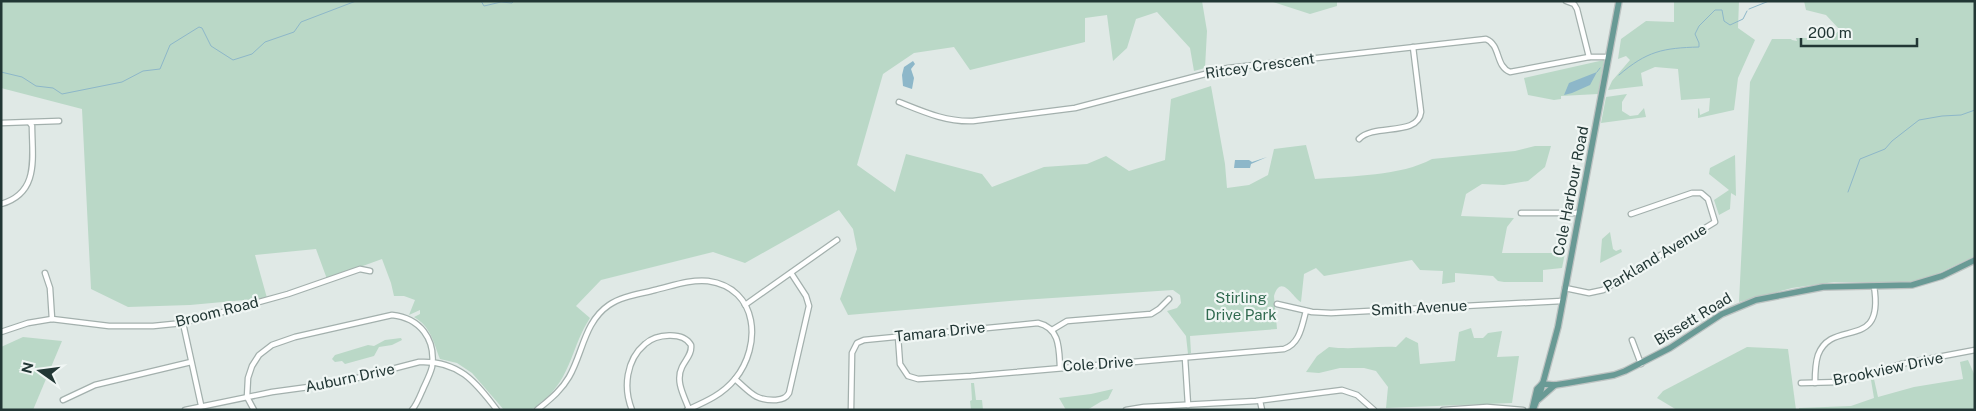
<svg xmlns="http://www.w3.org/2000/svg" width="1976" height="411" font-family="'Public Sans',sans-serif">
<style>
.green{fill:#bad8c7}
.water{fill:#8db7c9}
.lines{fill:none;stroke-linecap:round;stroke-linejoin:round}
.stream{stroke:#8db7c9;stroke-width:1}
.minor-casing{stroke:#a3b0ad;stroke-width:7}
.major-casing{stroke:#bdc3c2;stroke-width:8}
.minor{stroke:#fff;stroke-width:4.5}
.major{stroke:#699a95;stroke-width:5.5}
.labels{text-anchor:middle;stroke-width:4.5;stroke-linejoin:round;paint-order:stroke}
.street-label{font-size:15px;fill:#223735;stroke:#f0f6f4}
.park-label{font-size:15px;fill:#316a50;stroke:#f0f6f4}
</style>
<rect width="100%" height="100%" fill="#e0e9e6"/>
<g class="green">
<path d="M1 1H1202L1207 31 1205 68 1194 71 1190 48 1157 12 1136 19 1127 48 1113 61 1107 15 1085 18V42L970 70 954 47 914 53 883 74 857 165 895 192 906 154 982 174 992 187 1044 167 1087 164 1106 156 1129 171 1165 160 1171 99 1211 86 1225 164 1227 188 1249 185 1268 175 1274 149 1306 145 1315 179C1351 176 1401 176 1432 159L1515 151 1535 146H1551L1545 167 1528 181 1504 185 1482 184 1466 194 1461 216 1514 218 1507 227 1502 253H1565L1562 268 1543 270V282H1504L1498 281 1493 276 1455 273V282L1442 284 1443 271 1420 270 1412 260 1324 276 1316 268 1304 274 1301 302C1294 299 1281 272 1274 296L1277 329 1190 336 1191 353 1188 354 1186 336 1167 311 1177 308 1181 303 1180 295 1173 290 1022 300 848 315 840 299 857 249 853 229 839 210 745 263 713 252 601 280 576 306 590 318C572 345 571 378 544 400 540 402 536 408 532 409 525 411 512 410 504 410L472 373 457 363 440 359C433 341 431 327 414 317L420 314V310L409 315 415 300 404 296H394L391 283 382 259 327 279 316 249 255 255 267 298 190 305 128 307 91 289 82 109 1 88Z"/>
<polygon points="1270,1 1337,1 1337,6 1310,14"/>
<polygon points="1674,1 1739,1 1738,28 1755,40 1738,78 1734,110 1698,118 1698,109 1699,108 1700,115 1709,111 1710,98 1681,100 1678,69 1655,67 1641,73 1643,86 1608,90 1612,81 1630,60 1626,56 1618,59 1621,39 1646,21 1674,22"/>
<polygon points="1804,1 1975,1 1975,256 1937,274 1907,285 1900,282 1834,282 1792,288 1739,302 1750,82 1772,39 1791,39 1792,40 1797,41 1796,38 1830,38 1840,30 1826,15 1806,10"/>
<polygon points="1604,60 1598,94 1561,96 1561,99 1554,100 1528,95 1524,78"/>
<polygon points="1627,94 1622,102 1622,111 1630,116 1638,115 1644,108 1646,117 1601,123 1606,97"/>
<polygon points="1735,155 1736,196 1731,193 1730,209 1719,215 1714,200 1729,190 1709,174 1710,168"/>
<polygon points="1610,232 1613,249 1616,251 1621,249 1622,252 1600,263 1602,239"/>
<path d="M1471 328 1474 338H1483L1488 333 1502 331 1497 357 1519 356 1512 403 1386 408 1388 387 1376 371 1364 368H1340L1319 373 1306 372 1317 356 1329 347C1351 350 1374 346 1396 347L1406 337 1418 343 1420 364 1455 361 1459 332Z"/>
<polygon points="23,337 62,341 33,410 1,410 1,347"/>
<polygon points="401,338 402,340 392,345 379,347 374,356 345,364 342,361 335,362 332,359 335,355 368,345 374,346 385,340"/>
<polygon points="1747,347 1788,349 1796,410 1677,410 1657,398 1663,391"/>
<polygon points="1968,360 1975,376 1975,410 1799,410 1799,408 1851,406 1874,398 1871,380 1874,379 1878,397 1914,387 1963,379 1960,362"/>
<polygon points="971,383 974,383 976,400 982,400 983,410 971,410 970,401 972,400"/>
<polygon points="1113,389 1108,399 1102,401 1087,410 1066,410 1059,398 1091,394"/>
</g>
<g class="water">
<polygon points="913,61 915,64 911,69 914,78 912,89 903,86 902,75 904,67"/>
<polygon points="1597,72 1590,85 1572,93 1564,95 1569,83"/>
<polygon points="1267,157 1251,164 1250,168 1234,168 1235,160 1249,160 1252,162"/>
</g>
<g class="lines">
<g class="stream">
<polyline points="481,1 484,6 501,2 512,3 514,1"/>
<polyline points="551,1 552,1"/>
<polyline points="1749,9 1769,1"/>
<polyline points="1,72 22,77 36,86 53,88 62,94 122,82 143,71 160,69 170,45 199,27 202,28 211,46 233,60 252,54 265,42 294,32 301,22 356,1"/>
<polyline points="1597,72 1600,68"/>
<path d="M1619 75C1647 51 1663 48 1699 47V43L1695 34 1699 26 1715 10H1722L1724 21 1730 25 1743 19 1747 11"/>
<polyline points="1848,192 1860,159 1885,149 1892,141 1919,120 1942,116 1961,115 1975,110"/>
</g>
<defs>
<g id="minor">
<polyline points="1566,1 1574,4 1577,9 1589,57"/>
<path d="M899 102C924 112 946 122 973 121L1075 108 1228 68 1486 39C1501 45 1495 66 1510 72L1589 57H1608"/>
<polyline points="1,123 59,121"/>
<path d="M1359 139C1374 123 1418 137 1421 112L1413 47"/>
<path d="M1 204C40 193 32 157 32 126L30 123"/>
<polyline points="1521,213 1579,213"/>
<polyline points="45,273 50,288 52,319"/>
<polyline points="1565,288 1589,293 1603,290 1715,222 1708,199 1701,193 1692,193 1631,214"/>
<polyline points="1277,304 1312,312 1331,313 1562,301"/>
<polyline points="745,305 837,240"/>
<polyline points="183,323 201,405"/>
<polyline points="1052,330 1067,321 1151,314 1159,309 1169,299"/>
<polyline points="1,332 28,323 52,319 109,326 153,326 183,323 288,294 360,269 370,271"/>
<path d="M898 336 900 364 908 376 918 379 971 376 1284 349C1300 344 1302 325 1306 311"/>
<polyline points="1632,340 1641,364"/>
<polyline points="1185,358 1188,405"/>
<path d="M735 379C750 392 755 401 776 400 783 399 786 398 789 393L809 306 806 296 791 273"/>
<polyline points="1801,383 1841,382 1901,364 1975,350"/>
<path d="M1815 383C1815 374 1815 364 1818 355 1832 317 1885 353 1874 286"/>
<path d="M247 397 248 378 252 366 259 355 272 345 295 337 392 315C420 318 436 339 432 367 430 375 426 382 423 389 420 396 417 404 412 410"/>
<polyline points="247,397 254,410"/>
<polyline points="63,400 95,385 191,362"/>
<polyline points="1260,401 1262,410"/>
<path d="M185 410 272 392 338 383 419 362C458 360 475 381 497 410"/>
<path d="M537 410C549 400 561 391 569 377 583 353 584 322 609 305 622 296 640 294 655 290 672 286 691 279 708 281 759 288 762 346 735 379 722 395 705 402 687 410"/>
<path d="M632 410C623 388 626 360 645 344 656 334 683 331 691 345 692 354 686 359 682 367 675 381 684 396 689 409"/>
<path d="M851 410 852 353 857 343 864 340 1038 323C1060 328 1059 349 1060 367"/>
<polyline points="1126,410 1144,407 1256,401 1342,390 1357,395 1374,410"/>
<polyline points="1443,410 1487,407 1523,410"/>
</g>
<g id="major">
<polyline points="1542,384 1555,385 1568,383 1614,375 1625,371 1670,348 1722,314 1756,300 1823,287 1912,285 1942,276 1975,260"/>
<polyline points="1539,399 1555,385"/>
<polyline points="1532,410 1537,389 1542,384"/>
<polyline points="1533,410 1541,390 1558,327 1619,1"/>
</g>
</defs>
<use href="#minor" class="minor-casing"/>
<use href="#major" class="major-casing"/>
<use href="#minor" class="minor"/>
<use href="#major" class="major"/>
</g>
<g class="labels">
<g class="street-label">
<text transform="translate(1260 66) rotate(-8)" y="5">Ritcey Crescent</text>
<text transform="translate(1571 191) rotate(-79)" y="5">Cole Harbour Road</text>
<text transform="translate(1655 258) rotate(-31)" y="5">Parkland Avenue</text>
<text transform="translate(1419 308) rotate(-3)" y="5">Smith Avenue</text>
<text transform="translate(217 312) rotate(-14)" y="5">Broom Road</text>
<text transform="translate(1693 319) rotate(-31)" y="5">Bissett Road</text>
<text transform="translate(940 332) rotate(-6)" y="5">Tamara Drive</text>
<text transform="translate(1098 364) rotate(-4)" y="5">Cole Drive</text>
<text transform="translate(1888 369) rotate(-12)" y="5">Brookview Drive</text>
<text transform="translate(350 378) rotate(-12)" y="5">Auburn Drive</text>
</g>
<g class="park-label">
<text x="1241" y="303">Stirling<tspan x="1241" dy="17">Drive Park</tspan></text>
</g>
</g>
<rect width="1976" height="411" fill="none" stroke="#223735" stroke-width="5"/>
<g transform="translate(40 371) rotate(284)" stroke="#f0f6f4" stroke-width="4" paint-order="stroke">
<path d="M0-4L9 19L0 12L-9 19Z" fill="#223735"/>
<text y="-8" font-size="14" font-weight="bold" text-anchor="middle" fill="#223735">N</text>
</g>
<path d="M1801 38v8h116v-8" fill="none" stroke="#223735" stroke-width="2.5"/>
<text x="1808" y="38" font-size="15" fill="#223735" stroke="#f0f6f4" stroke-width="4" paint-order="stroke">200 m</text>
</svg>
